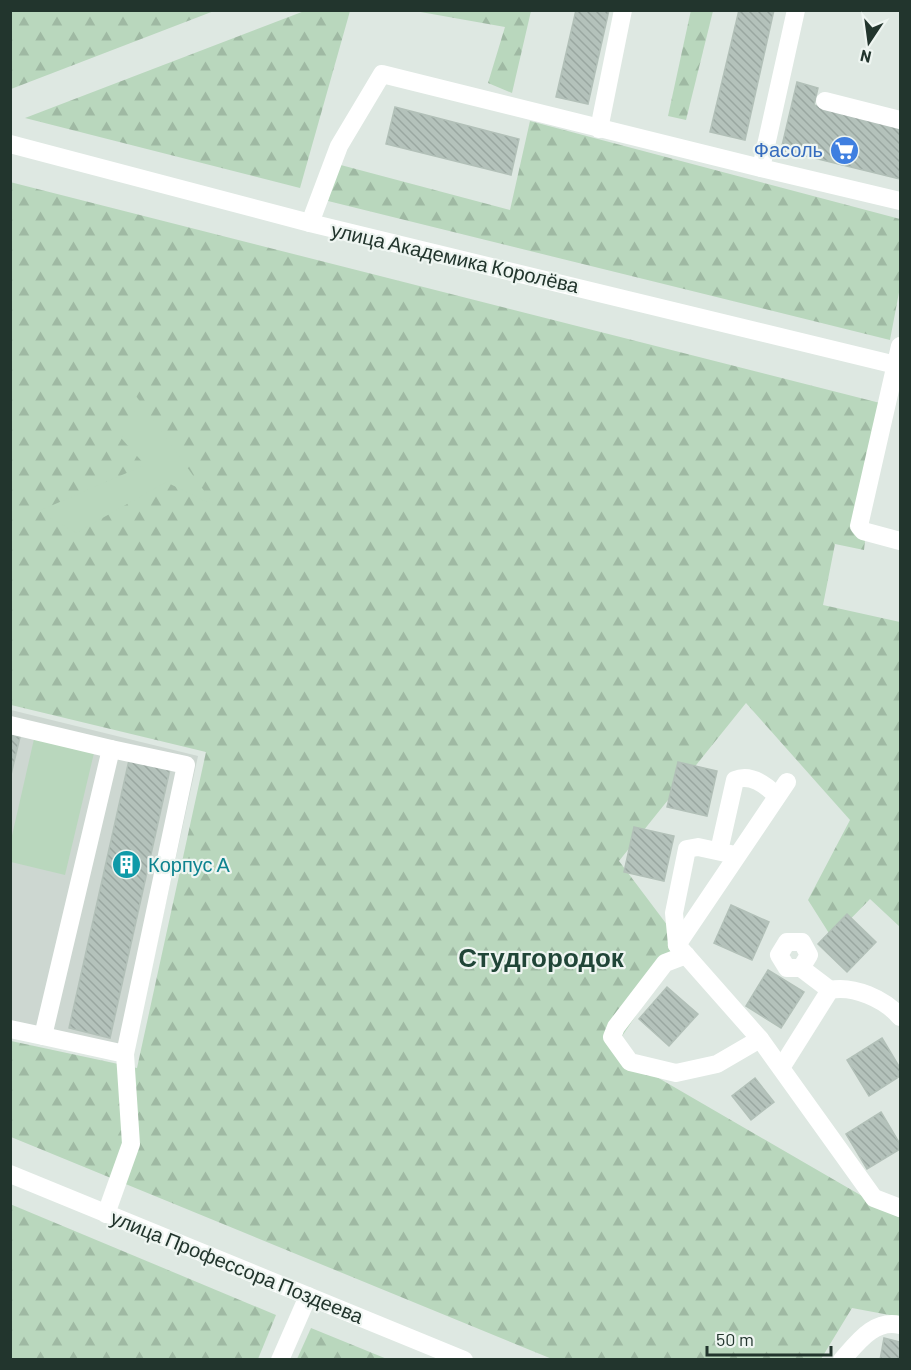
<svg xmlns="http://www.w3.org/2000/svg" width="911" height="1370" font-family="Barlow,sans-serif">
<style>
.built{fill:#cdd7d1}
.forest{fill:url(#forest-firs)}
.garden{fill:#b9d7bd}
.building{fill:url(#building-back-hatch);stroke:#b2c0b8;stroke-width:1.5}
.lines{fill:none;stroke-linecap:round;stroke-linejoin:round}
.minor{stroke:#fff;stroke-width:18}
.labels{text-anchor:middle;stroke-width:4.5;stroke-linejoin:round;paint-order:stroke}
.shop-label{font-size:20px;fill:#366cbe;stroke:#eef5f1;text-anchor:end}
.street-label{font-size:20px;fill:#22352d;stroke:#eef5f1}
.culture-label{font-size:20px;fill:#0d838f;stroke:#eef5f1;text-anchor:start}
.district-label{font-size:26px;font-weight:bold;fill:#204537;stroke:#eef5f1}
</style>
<defs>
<pattern id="forest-firs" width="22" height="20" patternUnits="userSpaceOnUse" patternTransform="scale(1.5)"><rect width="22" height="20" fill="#b9d7bd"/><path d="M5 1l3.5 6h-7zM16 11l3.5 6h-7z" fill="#9fb9a3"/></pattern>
<pattern id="building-back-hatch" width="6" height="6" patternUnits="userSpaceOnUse" patternTransform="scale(1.5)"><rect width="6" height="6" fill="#b4c2bb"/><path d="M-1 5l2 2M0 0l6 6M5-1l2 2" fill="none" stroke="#9aa7a1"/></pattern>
</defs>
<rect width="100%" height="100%" fill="#dee8e2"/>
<polygon class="built" points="11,710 198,756 132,1058 11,1031"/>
<g class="forest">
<polygon points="11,10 214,10 214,11 11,89"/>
<polygon points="307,10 350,11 300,188 25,118"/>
<polygon points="691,10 713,11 686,120 668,116"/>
<polygon points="415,11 531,11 512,93 488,83 505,27"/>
<polygon points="530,121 900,219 900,287 890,340 328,201 337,164 510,210"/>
<polygon points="10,182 880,403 864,550 835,544 823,605 900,622 900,927 870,899 832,938 808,900 850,820 746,703 619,861 683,946 612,1051 900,1218 900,1317 852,1308 821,1359 552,1359 11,1137 11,1041 137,1068 206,752 11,705"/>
<polygon points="10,1204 276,1315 258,1359 11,1359"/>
<polygon points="311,1328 387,1359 297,1359"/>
</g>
<g class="garden">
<polygon points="136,396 215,506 166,482 76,533 39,511 145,465 121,438 140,419 128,403"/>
<polygon points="34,739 94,753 65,875 11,862 11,840"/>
</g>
<g class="building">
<polygon points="576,10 609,10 588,104 556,97"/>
<polygon points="739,10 774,10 745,140 710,132"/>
<polygon points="797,82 818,88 814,105 900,125 900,179 781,150"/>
<polygon points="395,107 519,139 511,175 386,144"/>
<polygon points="10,735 20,737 10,779"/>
<polygon points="129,760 170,769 110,1038 69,1028"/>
<polygon points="678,762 717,771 707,816 667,807"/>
<polygon points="634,827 674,836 664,881 624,872"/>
<polygon points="731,905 769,922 752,960 714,943"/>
<polygon points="847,914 876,942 847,972 818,944"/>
<polygon points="768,970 804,992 781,1028 746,1006"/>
<polygon points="667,987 698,1014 669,1046 639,1019"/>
<polygon points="882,1038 900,1068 900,1076 869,1096 847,1060"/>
<polygon points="755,1078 774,1102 751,1120 732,1096"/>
<polygon points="881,1112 900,1144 900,1149 867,1169 846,1134"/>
<polygon points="884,1338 900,1342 900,1360 880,1360"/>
</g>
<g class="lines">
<g class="minor">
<polyline points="796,10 761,168 900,201"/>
<polyline points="825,101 900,120"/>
<polyline points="599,129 623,10"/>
<polyline points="10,144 310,223 900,366"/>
<polyline points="310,223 339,146 382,74 761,168"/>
<polyline points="900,346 859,526 863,531 900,541"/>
<polyline points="10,725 111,749"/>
<polyline points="787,782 677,945 760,1039 874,1198 900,1208"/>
<path d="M719 851 735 780C751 773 766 785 777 796"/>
<polyline points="677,945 674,913 687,849 698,847 735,855"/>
<polyline points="686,955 665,963 616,1027 612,1037 630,1062 676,1073 717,1064 760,1039"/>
<path d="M830 990C853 985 885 999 900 1017"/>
<polyline points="10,1029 43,1036"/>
<polyline points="781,1068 830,990 801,968 809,955 802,942 787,942 779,955 787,968 801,968"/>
<polyline points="10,1174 464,1360"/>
<polyline points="106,1214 131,1144 125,1054 186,765 111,749 43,1036 125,1054"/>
<polyline points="280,1360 308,1296"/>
<path d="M842 1360C858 1342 874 1319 900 1325"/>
</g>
</g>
<defs>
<symbol id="supermarket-disc" viewBox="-11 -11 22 22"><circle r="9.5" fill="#3f7fe0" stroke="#eef5f1"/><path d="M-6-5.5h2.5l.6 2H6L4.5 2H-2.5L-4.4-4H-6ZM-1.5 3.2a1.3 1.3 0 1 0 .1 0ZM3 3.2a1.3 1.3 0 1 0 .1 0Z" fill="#fff"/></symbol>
<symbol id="building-disc" viewBox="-11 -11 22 22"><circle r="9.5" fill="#0f9aa8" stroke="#eef5f1"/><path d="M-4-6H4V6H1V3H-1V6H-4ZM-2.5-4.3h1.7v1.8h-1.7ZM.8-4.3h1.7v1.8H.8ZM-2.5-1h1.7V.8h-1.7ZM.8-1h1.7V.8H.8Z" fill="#fff"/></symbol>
</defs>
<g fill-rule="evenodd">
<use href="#supermarket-disc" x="828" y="134" width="33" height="33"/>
<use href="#building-disc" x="110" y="848" width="33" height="33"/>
</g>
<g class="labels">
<g class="shop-label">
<text x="823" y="157">Фасоль</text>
</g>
<g class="street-label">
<text transform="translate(455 258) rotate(13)" y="7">улица Академика Королёва</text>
<text transform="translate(237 1267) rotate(22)" y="7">улица Профессора Поздеева</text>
</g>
<g class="culture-label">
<text x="148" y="872">Корпус А</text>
</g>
<g class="district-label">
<text x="541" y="967">Студгородок</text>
</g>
</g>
<rect width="911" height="1370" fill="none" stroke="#22352d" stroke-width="24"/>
<g transform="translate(869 42) rotate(193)" stroke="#eef5f1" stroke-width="4.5" paint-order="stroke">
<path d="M0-4.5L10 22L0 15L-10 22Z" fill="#22352d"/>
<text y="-9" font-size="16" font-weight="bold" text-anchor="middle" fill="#22352d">N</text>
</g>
<path d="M707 1346v9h124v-9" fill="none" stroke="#22352d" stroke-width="3"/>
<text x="716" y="1346" font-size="18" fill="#22352d" stroke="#eef5f1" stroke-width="4.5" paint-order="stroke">50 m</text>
</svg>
